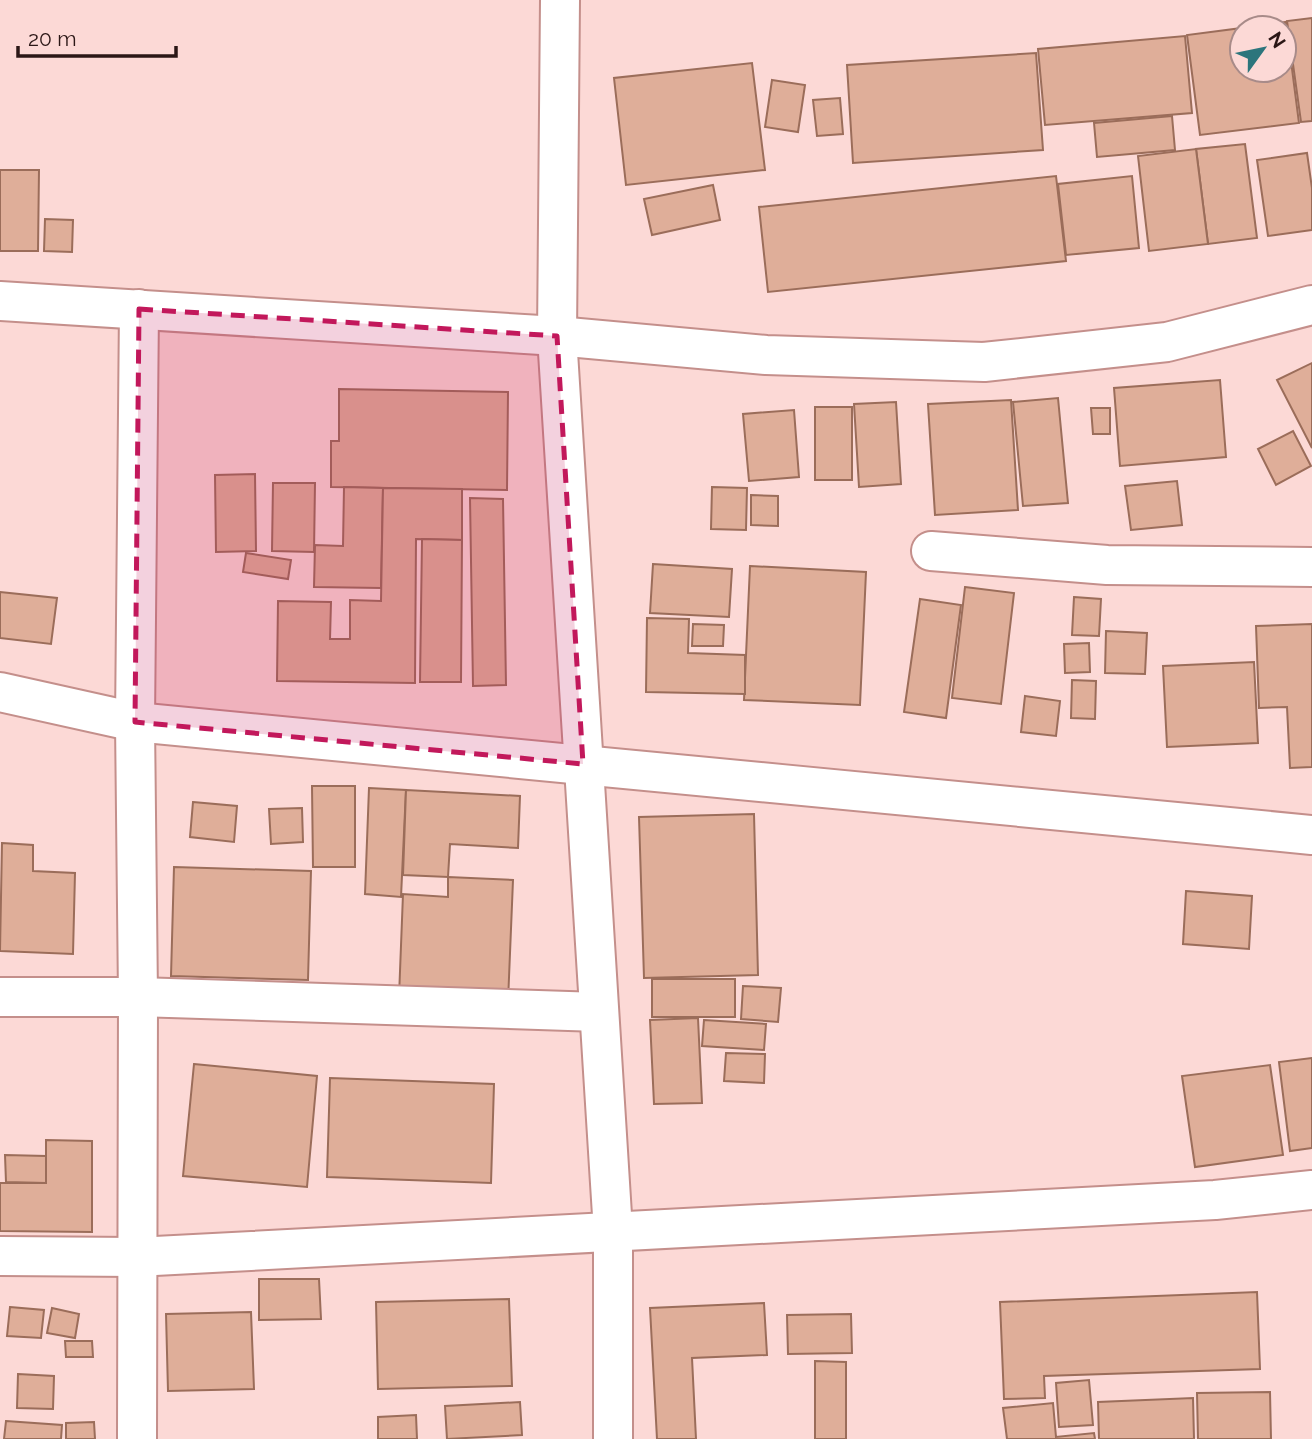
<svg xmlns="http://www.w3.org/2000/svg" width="1312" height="1439" font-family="Raleway,sans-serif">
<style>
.building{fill:#dfae99;stroke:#9b6d5a;stroke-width:2}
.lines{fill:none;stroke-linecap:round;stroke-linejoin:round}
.street-casing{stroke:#c48f8b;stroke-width:42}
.street{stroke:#fff;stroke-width:38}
.marked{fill:#c2185b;fill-opacity:0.2;stroke:#c2185b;stroke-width:5;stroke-dasharray:14 9;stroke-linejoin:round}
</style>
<rect width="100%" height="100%" fill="#fcd9d6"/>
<g class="building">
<polygon points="1312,18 1312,121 1301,122 1287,21"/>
<polygon points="1286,22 1299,123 1200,135 1187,35 1242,28 1242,70 1284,70 1284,28 1242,28"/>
<polygon points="1185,36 1192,113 1045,125 1038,49"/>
<polygon points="1036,53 1043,150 853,163 847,65"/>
<polygon points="752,63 765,170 626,185 614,78"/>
<polygon points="772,80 805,85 798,132 765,127"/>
<polygon points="840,98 843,134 817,136 813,100"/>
<polygon points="1172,116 1175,150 1097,157 1094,123"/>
<polygon points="1245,144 1257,238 1208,244 1196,149"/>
<polygon points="1196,149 1208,244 1149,251 1138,156"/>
<polygon points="1307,153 1312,188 1312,230 1268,236 1257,160"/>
<polygon points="0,170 39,170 38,251 0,251"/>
<polygon points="1056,176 1066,261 768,292 759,207"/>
<polygon points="1132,176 1139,248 1066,255 1058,184"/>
<polygon points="713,185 720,220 652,235 644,199"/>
<polygon points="45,219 73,220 72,252 44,251"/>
<polygon points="1312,363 1312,448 1277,380"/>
<polygon points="1220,380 1226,457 1120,466 1114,388"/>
<polygon points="339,389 508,392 507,490 331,487 331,441 339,441"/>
<polygon points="1058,398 1068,503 1023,506 1013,402"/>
<polygon points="1011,400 1018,510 935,515 928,404"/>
<polygon points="896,402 901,484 859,487 854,404"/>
<rect x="815" y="407" width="37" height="73"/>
<polygon points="1091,408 1110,408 1110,434 1093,434"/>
<polygon points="794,410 799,477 749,481 743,414"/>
<polygon points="1293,431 1311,466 1276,485 1258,449"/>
<polygon points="255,474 256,551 216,552 215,475"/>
<polygon points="1177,481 1182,525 1131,530 1125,486"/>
<polygon points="273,483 315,483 314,552 272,551"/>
<polygon points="344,487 383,488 381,588 314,587 315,545 343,546"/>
<polygon points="712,487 747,488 746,530 711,529"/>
<polygon points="383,488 462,489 462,540 416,539 415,683 277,681 278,601 331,602 330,639 350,639 350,600 381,601"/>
<polygon points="751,495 778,496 778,526 751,525"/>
<polygon points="470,498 503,499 506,685 473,686"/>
<polygon points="422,539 462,540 461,682 420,682"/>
<polygon points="246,553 291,560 288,579 243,572"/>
<polygon points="653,564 732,569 729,617 650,613"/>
<polygon points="750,566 866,572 860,705 744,700"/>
<polygon points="965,587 1014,593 1001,704 952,698"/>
<polygon points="0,592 57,598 51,644 0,638"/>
<polygon points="1074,597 1101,599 1099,636 1072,635"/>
<polygon points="920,599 961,605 946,718 904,712"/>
<polygon points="647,618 689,619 688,653 745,655 745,694 646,692"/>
<polygon points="693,624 724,625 723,646 692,646"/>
<polygon points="1312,624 1312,767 1290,768 1287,707 1259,708 1256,626"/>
<polygon points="1106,631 1147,633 1145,674 1105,673"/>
<polygon points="1089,643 1090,672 1065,673 1064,644"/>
<polygon points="1254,662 1258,743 1167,747 1163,666"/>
<polygon points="1072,680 1096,681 1095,719 1071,718"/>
<polygon points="1025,696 1060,701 1056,736 1021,732"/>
<polygon points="312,786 355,786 355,867 313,867"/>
<polygon points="369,788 406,790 401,897 365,894"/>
<polygon points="406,790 520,796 518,848 450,844 448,877 403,875"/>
<polygon points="193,802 237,806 234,842 190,837"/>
<polygon points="302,808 303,842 271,844 269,809"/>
<polygon points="754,814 758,975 644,978 639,817"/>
<polygon points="2,843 33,845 33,871 75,873 73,954 0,951"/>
<polygon points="174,867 311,871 308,980 171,976"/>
<polygon points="448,877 513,880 508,1002 399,997 403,894 448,897"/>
<polygon points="1186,891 1252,896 1249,949 1183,944"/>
<rect x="652" y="979" width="83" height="38"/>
<polygon points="743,986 781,988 778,1022 741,1019"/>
<polygon points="698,1018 702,1103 654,1104 650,1020"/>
<polygon points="704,1020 766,1024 764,1050 702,1046"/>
<polygon points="726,1053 765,1054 764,1083 724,1081"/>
<polygon points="1312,1058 1312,1148 1290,1151 1279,1062"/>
<polygon points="194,1064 317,1076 307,1187 183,1176"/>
<polygon points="1270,1065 1283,1155 1195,1167 1182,1076"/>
<polygon points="330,1078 494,1084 491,1183 327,1177"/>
<polygon points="46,1140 92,1141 92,1232 0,1231 0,1183 46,1183"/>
<polygon points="5,1155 46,1156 46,1183 6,1182"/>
<polygon points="259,1279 319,1279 321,1319 259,1320"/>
<polygon points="1257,1292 1260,1369 1044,1376 1045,1398 1004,1399 1000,1302"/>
<polygon points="509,1299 512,1386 378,1389 376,1302"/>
<polygon points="764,1303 767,1355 692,1358 696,1439 657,1439 650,1308"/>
<polygon points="10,1307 44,1310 41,1338 7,1336"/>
<polygon points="52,1308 79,1314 75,1338 47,1333"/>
<polygon points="251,1312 254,1389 168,1391 166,1314"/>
<polygon points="851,1314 852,1353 788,1354 787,1315"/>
<polygon points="65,1341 92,1341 93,1357 66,1357"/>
<polygon points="815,1361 846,1362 846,1439 815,1439"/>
<polygon points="18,1374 54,1376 53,1409 17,1408"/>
<polygon points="1089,1380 1093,1425 1059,1427 1056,1383"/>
<polygon points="1270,1392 1271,1439 1198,1439 1197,1393"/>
<polygon points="1193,1398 1194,1439 1099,1439 1098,1402"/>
<polygon points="520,1402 522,1435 447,1439 445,1406"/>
<polygon points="1053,1403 1056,1437 1094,1433 1095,1439 1007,1439 1003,1408"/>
<polygon points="416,1415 417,1439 378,1439 378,1417"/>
<polygon points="6,1421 62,1425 61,1439 4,1439"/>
<polygon points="94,1422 95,1439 66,1439 66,1423"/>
</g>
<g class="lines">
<defs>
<g id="street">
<polyline points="560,0 557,336 613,1231 613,1439"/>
<polyline points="0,301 557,336 766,355 984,362 1167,342 1312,305"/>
<polyline points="931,551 1107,565 1312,567"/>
<polyline points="0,692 135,722 1312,835"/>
<polyline points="0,997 138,997 599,1012"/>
<polyline points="0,1256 136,1257 1215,1200 1312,1190"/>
<polyline points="137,1439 138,997 135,722 139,309"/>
</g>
</defs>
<use href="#street" class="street-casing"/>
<use href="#street" class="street"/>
</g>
<path class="marked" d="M139 309 557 336 583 764 135 722Z"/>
<g transform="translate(1263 49) rotate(57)"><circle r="33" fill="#fcd9d6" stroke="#a88b89" stroke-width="2"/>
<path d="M0-5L12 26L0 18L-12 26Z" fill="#2c757c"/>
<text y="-10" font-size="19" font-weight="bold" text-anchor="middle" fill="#2b1716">N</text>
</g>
<path d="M18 46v10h158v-10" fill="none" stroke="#2b1716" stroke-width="3.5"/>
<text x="28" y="46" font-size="21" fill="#2b1716" stroke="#fcd9d6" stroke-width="5" paint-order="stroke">20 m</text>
</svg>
